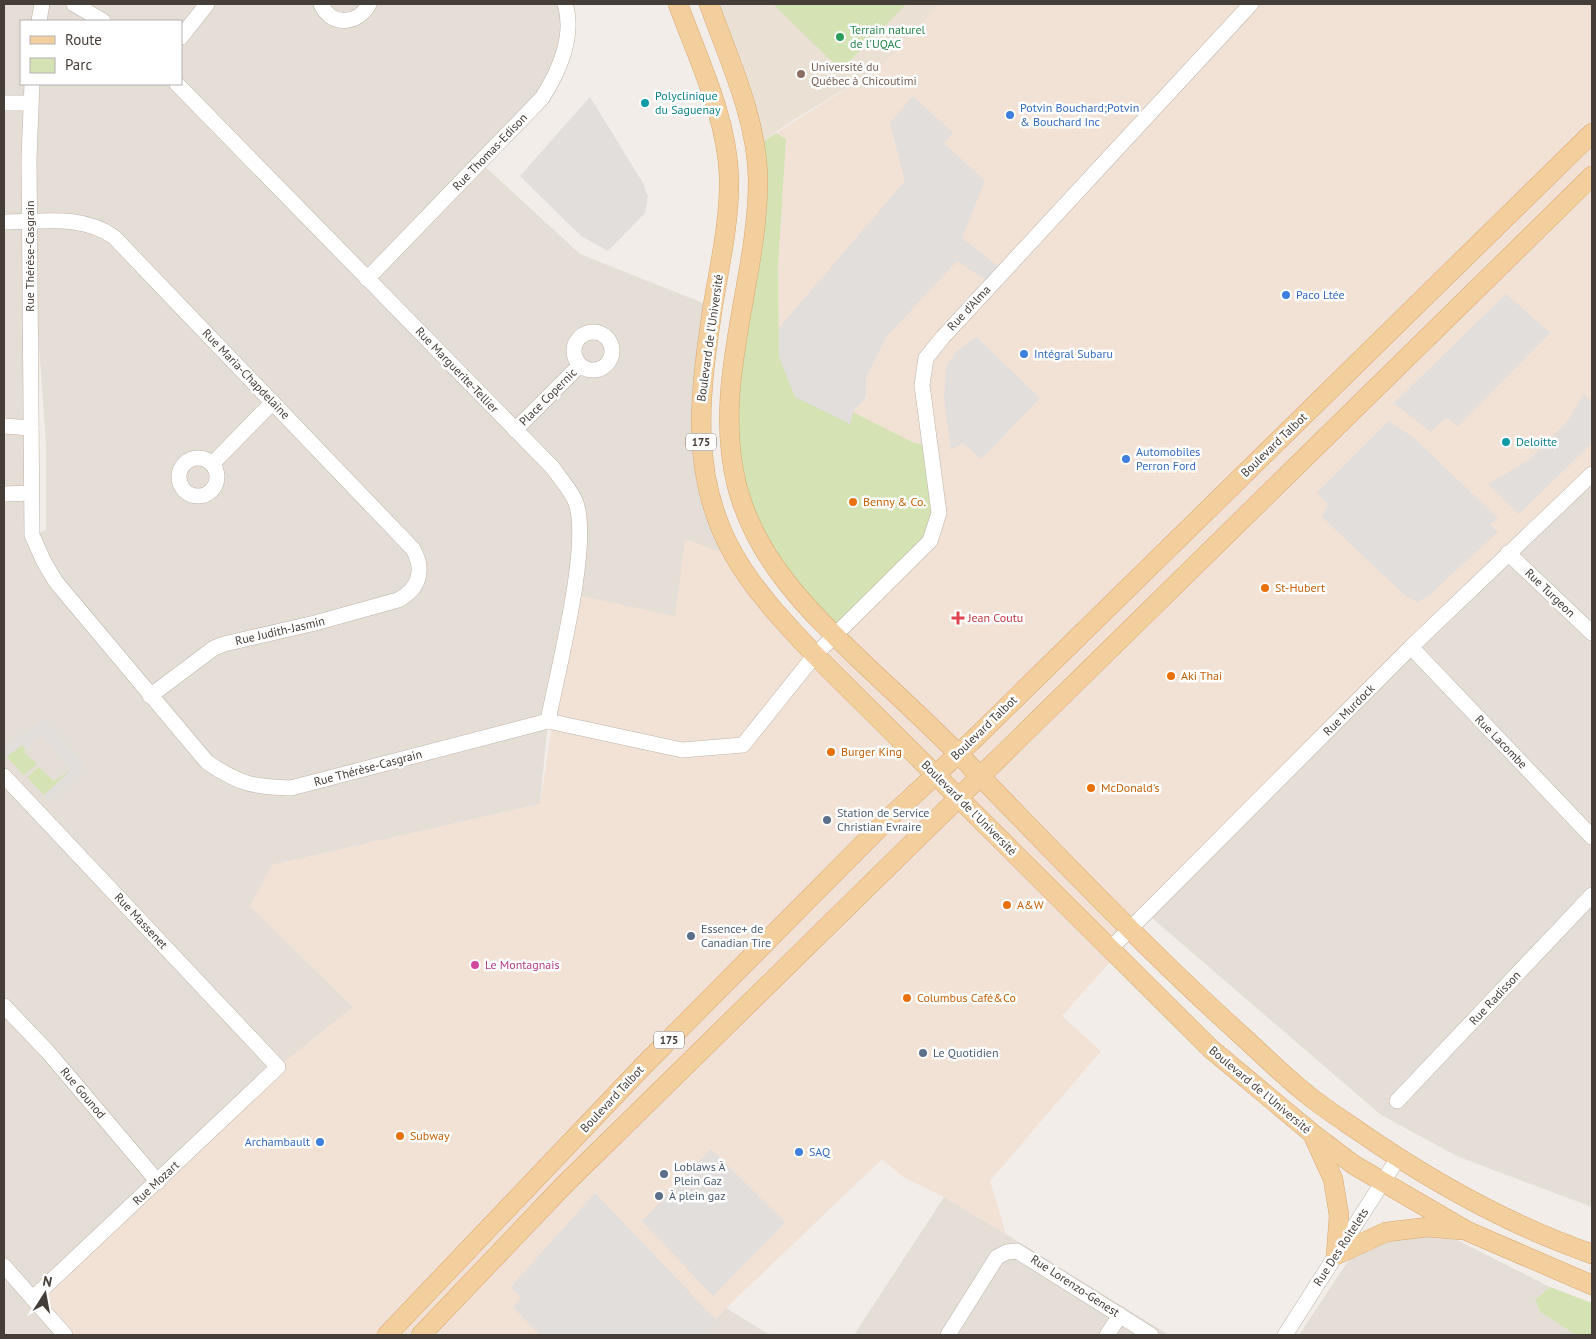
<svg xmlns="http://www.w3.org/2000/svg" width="1596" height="1339" font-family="'PT Sans',sans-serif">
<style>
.residential{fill:#e5ded6;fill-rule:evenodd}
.commercial{fill:#f2e1d5}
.education{fill:#eae0d3}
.green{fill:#d4e2b4}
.parking{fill:#e1dedc}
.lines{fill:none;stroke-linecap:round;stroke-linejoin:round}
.minor-casing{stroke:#bdb4ab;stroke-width:16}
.major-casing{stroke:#d8a970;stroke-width:20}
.minor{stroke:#fff;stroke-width:15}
.major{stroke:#f4cf9e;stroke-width:19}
.leisure-dot{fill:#2e9e5b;stroke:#fff;stroke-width:2}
.education-dot{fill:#8d6e63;stroke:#fff;stroke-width:2}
.culture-dot{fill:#0f9aa8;stroke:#fff;stroke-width:2}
.shop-dot{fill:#3f7fe0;stroke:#fff;stroke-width:2}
.food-dot{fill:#e8710a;stroke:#fff;stroke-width:2}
.health-dot{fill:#e0444e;stroke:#fff;stroke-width:2}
.service-dot{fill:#5c6f8a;stroke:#fff;stroke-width:2}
.hotel-dot{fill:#d1479c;stroke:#fff;stroke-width:2}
.labels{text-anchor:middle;stroke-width:5;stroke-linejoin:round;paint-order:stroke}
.shield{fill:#fff;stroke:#7d7773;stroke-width:1}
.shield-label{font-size:11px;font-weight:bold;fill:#453d37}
.leisure-label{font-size:12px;fill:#27864d;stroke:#fff;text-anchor:start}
.education-label{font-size:12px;fill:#785e54;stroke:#fff;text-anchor:start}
.culture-label{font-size:12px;fill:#0d838f;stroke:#fff;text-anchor:start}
.shop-label{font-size:12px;fill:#366cbe;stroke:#fff;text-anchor:start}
.street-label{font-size:12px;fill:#453d37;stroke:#fff}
.food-label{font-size:12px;fill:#c56008;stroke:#fff;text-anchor:start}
.health-label{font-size:12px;fill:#be3a42;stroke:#fff;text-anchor:start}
.service-label{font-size:12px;fill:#4e5e75;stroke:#fff;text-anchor:start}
.hotel-label{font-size:12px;fill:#b23c85;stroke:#fff;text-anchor:start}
</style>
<rect width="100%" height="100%" fill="#f2ede8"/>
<g class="residential">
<path d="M4 4H565L556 76 480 162 580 254 713 307 700 420 735 557 675 616 548 721 540 804 272 865 251 907 353 1007 278 1067 65 1335H4ZM21 21H181V84H21ZM31 233 46 443V530L33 535Z"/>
<polygon points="1592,474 1592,1207 1459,1157 1381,1115 1152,918 1232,828"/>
<polygon points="944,1197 1006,1234 1169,1335 854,1335"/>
<polygon points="1405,1234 1457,1240 1550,1287 1535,1300 1540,1312 1576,1335 1299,1335 1354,1252"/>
<polygon points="726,1308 770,1335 701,1335"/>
</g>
<polygon class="commercial" points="937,4 1592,4 1592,474 1134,935 1062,1016 1101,1051 990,1181 1006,1234 944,1197 903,1177 882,1159 726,1308 701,1335 65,1335 33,1298 278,1067 353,1007 250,906 272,865 540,804 572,594 675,616 685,539 735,557 815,655 930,446 915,443 853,412 779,357 778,267 786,139 776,133 881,67"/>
<polygon class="education" points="709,4 939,4 881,67 790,122 755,147"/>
<g class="green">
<polygon points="773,4 906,4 841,70"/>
<polygon points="776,133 786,139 778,267 779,357 849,424 853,412 915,443 930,446 939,513 930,541 835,637 780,575 732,461 755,147"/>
<polygon points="22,745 26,749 24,752 37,764 24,775 7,757"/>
<polygon points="39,767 54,781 71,770 44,795 27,777"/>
<polygon points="1550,1287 1592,1303 1592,1335 1576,1335 1540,1312 1535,1300"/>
</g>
<g class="parking">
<polygon points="913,96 953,133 944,143 985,181 962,238 1004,271 992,284 957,261 887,336 866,378 866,397 853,412 850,424 795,397 779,357 779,328 905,181 890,123"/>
<polygon points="590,97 643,183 648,197 645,213 608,251 581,236 520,176"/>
<polygon points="1506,294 1550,333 1458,426 1446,417 1431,432 1394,403"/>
<polygon points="976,337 1040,398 981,459 963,443 951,450 944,399 946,368 956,352"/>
<polygon points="1584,394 1592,403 1592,443 1519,514 1488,484 1529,460 1567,422"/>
<polygon points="1389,421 1415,439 1498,518 1490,525 1498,532 1428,596 1417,602 1406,596 1322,517 1328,504 1317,493"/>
<polygon points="44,719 86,766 49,801 44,795 71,770 41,736 26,749 22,744 7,756 4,753 4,748"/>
<polygon points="711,1149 785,1222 713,1296 642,1221"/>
<polygon points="595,1193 716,1320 701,1335 540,1335 513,1307 521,1298 511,1287"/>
</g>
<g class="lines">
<defs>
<g id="minor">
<polyline points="74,4 103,21"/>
<path d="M321 4C331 27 358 25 369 4"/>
<polyline points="39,21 42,4"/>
<polyline points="181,37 207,4"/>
<path d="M32 84 29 158 32 535 44 562 56 582 207 762C239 784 253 787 291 788L548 721 682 750 743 745 815 655 930 541 939 513 922 385 926 358 943 337 1251 4"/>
<path d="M177 84 553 468C560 479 572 491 576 503 591 545 557 673 548 721"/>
<polyline points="4,103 30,103"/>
<path d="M4 222C41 222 82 214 114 237L413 549C425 570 419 589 398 600L315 623 224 644 214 648 150 696"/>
<path d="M367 279 542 98C559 72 575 35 565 4"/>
<circle cx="593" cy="351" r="19"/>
<polyline points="4,426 31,428"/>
<polyline points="515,430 580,365"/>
<circle cx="198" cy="477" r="19"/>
<polyline points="212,464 273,402"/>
<polyline points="4,494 31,493"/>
<polyline points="1508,553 1592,633"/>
<polyline points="1411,647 1592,837"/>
<polyline points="4,776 278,1067 33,1298"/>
<polyline points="1109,950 1411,647 1592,474"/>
<polyline points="4,1006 48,1052 158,1182"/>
<polyline points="1397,1101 1592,895"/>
<polyline points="4,1266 65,1335"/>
<polyline points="948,1335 997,1257 1007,1252 1017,1251 1151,1335"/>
<polyline points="1107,1335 1120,1315"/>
<polyline points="1285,1335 1398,1158"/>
</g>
<g id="major">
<path d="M678 4C698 59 727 117 729 177 730 220 720 263 713 305 700 392 688 475 734 555 755 592 786 624 815 655L1211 1049 1313 1134 1354 1165 1467 1231 1592 1285"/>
<path d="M709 4C729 60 757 118 758 180 758 282 711 384 737 486 756 559 807 609 860 660 899 697 938 732 974 770 1062 860 1148 951 1241 1035 1263 1055 1285 1077 1309 1096 1324 1108 1341 1119 1357 1130 1429 1180 1509 1225 1592 1254"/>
<polyline points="1313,1135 1333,1179 1339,1215 1336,1255 1386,1232 1428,1227 1461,1230"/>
<polyline points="387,1335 645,1064 890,817 971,742 1592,133"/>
<polyline points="421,1335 564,1185 1592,176"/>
</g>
</defs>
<use href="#minor" class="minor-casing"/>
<use href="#major" class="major-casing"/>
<use href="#minor" class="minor"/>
<use href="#major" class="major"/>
</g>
<circle class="leisure-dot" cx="840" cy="37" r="5"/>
<circle class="education-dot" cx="801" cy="74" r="5"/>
<g class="culture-dot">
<circle cx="645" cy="103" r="5"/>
<circle cx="1506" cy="442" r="5"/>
</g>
<g class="shop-dot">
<circle cx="1010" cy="115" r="5"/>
<circle cx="1286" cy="295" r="5"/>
<circle cx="1024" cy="354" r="5"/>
<circle cx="1126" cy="459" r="5"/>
<circle cx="320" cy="1142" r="5"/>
<circle cx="799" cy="1152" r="5"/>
</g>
<g class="food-dot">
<circle cx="853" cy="502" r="5"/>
<circle cx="1265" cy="588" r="5"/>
<circle cx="1171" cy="676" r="5"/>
<circle cx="831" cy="752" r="5"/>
<circle cx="1091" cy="788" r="5"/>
<circle cx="1007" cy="905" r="5"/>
<circle cx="907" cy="998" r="5"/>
<circle cx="400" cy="1136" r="5"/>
</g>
<path class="health-dot" d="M955.5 610.5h5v5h5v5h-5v5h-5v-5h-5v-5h5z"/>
<g class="service-dot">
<circle cx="827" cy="820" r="5"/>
<circle cx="691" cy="936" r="5"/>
<circle cx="923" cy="1053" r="5"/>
<circle cx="664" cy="1174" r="5"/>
<circle cx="659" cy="1196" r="5"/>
</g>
<circle class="hotel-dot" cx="475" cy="965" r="5"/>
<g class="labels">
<g class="shield">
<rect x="686" y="433.5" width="30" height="17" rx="4"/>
<rect x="654" y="1031.5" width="30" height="17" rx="4"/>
</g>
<g class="shield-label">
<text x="701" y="446">175</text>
<text x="669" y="1044">175</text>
</g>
<g class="leisure-label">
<text x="850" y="34">Terrain naturel<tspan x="850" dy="14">de l'UQAC</tspan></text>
</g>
<g class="education-label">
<text x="811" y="71">Université du<tspan x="811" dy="14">Québec à Chicoutimi</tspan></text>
</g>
<g class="culture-label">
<text x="655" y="100">Polyclinique<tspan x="655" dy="14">du Saguenay</tspan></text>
<text x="1516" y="446">Deloitte</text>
</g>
<g class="shop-label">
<text x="1020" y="112">Potvin Bouchard;Potvin<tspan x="1020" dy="14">&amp; Bouchard Inc</tspan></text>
<text x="1296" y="299">Paco Ltée</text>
<text x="1034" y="358">Intégral Subaru</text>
<text x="1136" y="456">Automobiles<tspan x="1136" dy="14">Perron Ford</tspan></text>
<text x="310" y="1146" text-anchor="end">Archambault</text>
<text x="809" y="1156">SAQ</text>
</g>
<g class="street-label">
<text transform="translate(490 152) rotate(-46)" y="4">Rue Thomas-Edison</text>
<text transform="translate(30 256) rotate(-90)" y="4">Rue Thérèse-Casgrain</text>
<text transform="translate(969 308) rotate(-47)" y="4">Rue d'Alma</text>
<text transform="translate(710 338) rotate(-82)" y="4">Boulevard de l'Université</text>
<text transform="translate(457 370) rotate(46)" y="4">Rue Marguerite-Tellier</text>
<text transform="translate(246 374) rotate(46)" y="4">Rue Maria-Chapdelaine</text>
<text transform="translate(548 397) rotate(-45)" y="4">Place Copernic</text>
<text transform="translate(1274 445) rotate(-44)" y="4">Boulevard Talbot</text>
<text transform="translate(1550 593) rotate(44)" y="4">Rue Turgeon</text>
<text transform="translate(280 631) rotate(-13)" y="4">Rue Judith-Jasmin</text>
<text transform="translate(1349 710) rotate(-45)" y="4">Rue Murdock</text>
<text transform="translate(984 728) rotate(-44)" y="4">Boulevard Talbot</text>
<text transform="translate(1501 742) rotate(46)" y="4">Rue Lacombe</text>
<text transform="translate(368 768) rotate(-15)" y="4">Rue Thérèse-Casgrain</text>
<text transform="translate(969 808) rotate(45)" y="4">Boulevard de l'Université</text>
<text transform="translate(141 921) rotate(47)" y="4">Rue Massenet</text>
<text transform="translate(1495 998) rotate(-47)" y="4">Rue Radisson</text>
<text transform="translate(1260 1090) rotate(40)" y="4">Boulevard de l'Université</text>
<text transform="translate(83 1093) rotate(50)" y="4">Rue Gounod</text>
<text transform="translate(612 1099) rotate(-47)" y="4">Boulevard Talbot</text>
<text transform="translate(156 1183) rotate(-43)" y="4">Rue Mozart</text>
<text transform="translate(1341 1247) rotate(-57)" y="4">Rue Des Roitelets</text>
<text transform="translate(1075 1286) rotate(33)" y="4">Rue Lorenzo-Genest</text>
</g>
<g class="food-label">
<text x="863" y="506">Benny &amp; Co.</text>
<text x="1275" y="592">St-Hubert</text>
<text x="1181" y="680">Aki Thai</text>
<text x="841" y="756">Burger King</text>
<text x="1101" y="792">McDonald's</text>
<text x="1017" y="909">A&amp;W</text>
<text x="917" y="1002">Columbus Café&amp;Co</text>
<text x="410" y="1140">Subway</text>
</g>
<g class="health-label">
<text x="968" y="622">Jean Coutu</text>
</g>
<g class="service-label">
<text x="837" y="817">Station de Service<tspan x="837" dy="14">Christian Evraire</tspan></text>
<text x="701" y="933">Essence+ de<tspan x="701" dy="14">Canadian Tire</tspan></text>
<text x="933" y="1057">Le Quotidien</text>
<text x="674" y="1171">Loblaws À<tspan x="674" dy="14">Plein Gaz</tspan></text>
<text x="669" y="1200">À plein gaz</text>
</g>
<g class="hotel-label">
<text x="485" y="969">Le Montagnais</text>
</g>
</g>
<rect width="1596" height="1339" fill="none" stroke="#453d37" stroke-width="10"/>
<rect x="20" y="20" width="162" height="65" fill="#ffffff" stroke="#b5b1af"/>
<rect x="30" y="36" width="25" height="8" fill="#f4cf9e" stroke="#b5b1af"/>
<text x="65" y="45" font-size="15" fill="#453d37">Route</text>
<rect x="30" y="58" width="25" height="15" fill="#d4e2b4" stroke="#b5b1af"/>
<text x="65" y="70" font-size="15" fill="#453d37">Parc</text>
<g transform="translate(45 1294) rotate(11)" stroke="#ffffff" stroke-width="4" paint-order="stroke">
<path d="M0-4L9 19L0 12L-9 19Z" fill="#453d37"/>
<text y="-8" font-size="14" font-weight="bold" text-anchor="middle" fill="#453d37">N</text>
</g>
</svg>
